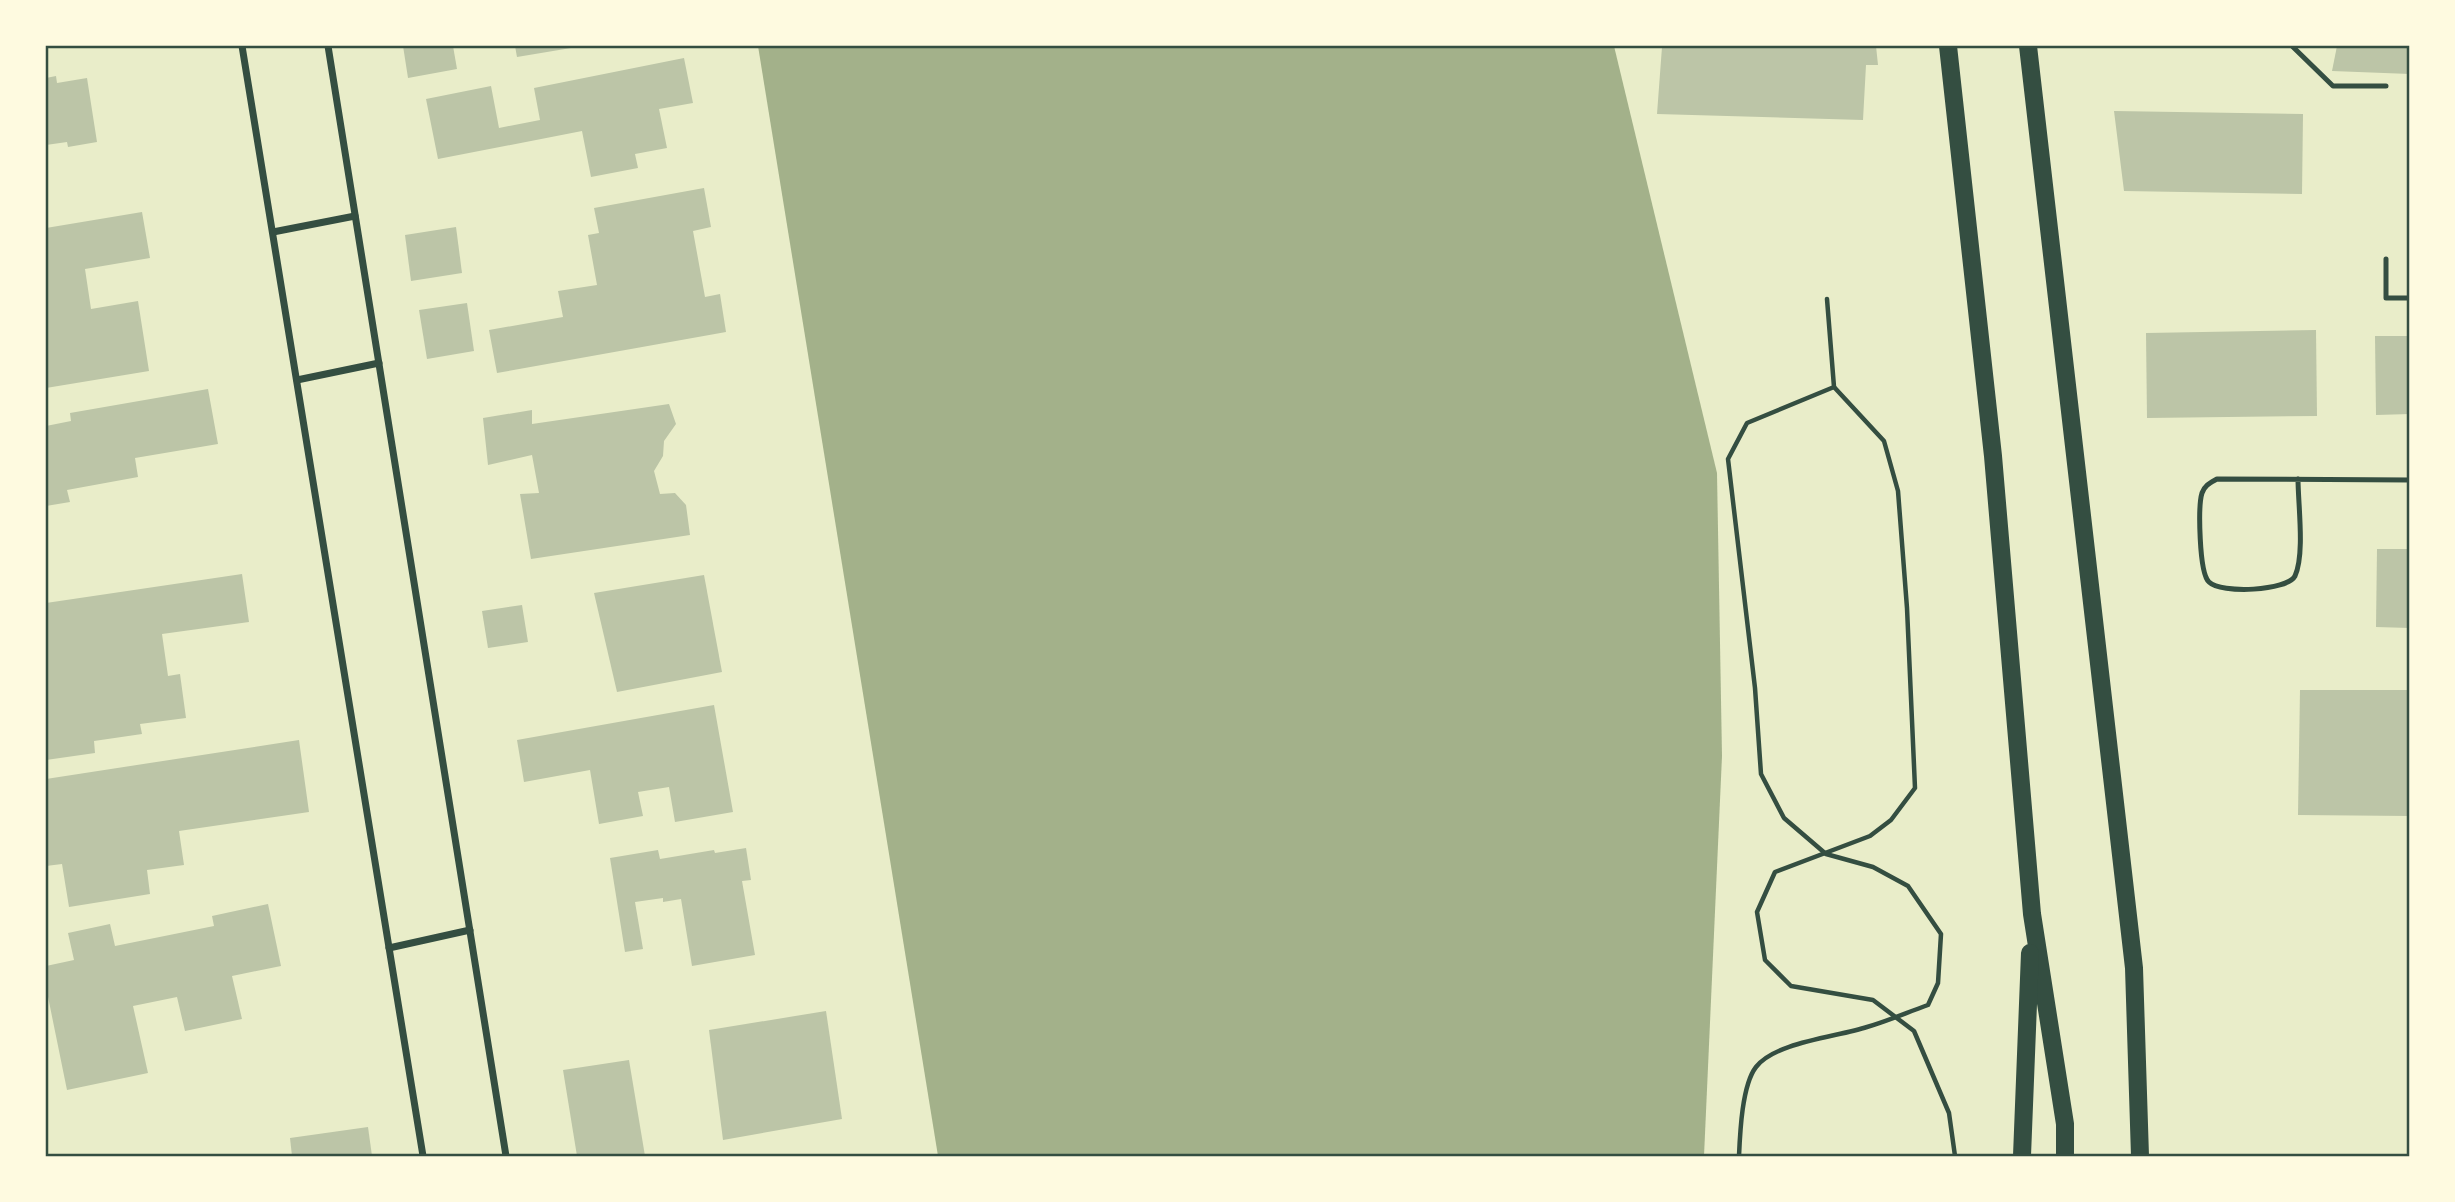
<svg xmlns="http://www.w3.org/2000/svg" width="2455" height="1202" font-family="'DejaVu Sans',sans-serif">
<style>
.water{fill:#a3b18a}
.building{fill:#bcc5a7}
.lines{fill:none;stroke-linecap:round;stroke-linejoin:round}
.path{stroke:#344e41;stroke-width:4.5}
.service{stroke:#344e41;stroke-width:5}
.minor{stroke:#344e41;stroke-width:7}
.primary{stroke:#344e41;stroke-width:18}
.neatline{fill:none;stroke:#344e41;stroke-width:2.5}
</style>
<rect width="100%" height="100%" fill="#e9edc9"/>
<polygon class="water" points="758,46 1614,46 1717,473 1722,756 1704,1156 938,1156"/>
<g class="building">
<polygon points="403,46 453,46 457,69 408,78"/>
<polygon points="515,46 577,46 577,47 517,57"/>
<polygon points="1876,46 1878,65 1866,65 1863,120 1657,114 1662,47"/>
<polygon points="2337,46 2410,46 2410,74 2332,71"/>
<polygon points="684,58 693,103 659,109 667,148 635,154 638,168 591,177 582,131 438,159 426,99 491,86 499,128 540,120 534,88"/>
<polygon points="56,76 57,83 87,78 97,142 68,147 67,142 46,145 46,78"/>
<polygon points="2114,111 2303,114 2302,194 2124,191"/>
<polygon points="704,188 711,227 693,231 705,297 720,294 726,332 497,373 489,330 563,317 558,291 597,285 588,235 599,233 594,208"/>
<polygon points="142,212 150,258 85,269 91,309 138,301 149,371 46,388 46,228"/>
<polygon points="456,227 462,273 411,281 405,235"/>
<polygon points="467,303 474,351 427,359 419,310"/>
<polygon points="2316,330 2317,416 2147,418 2146,333"/>
<polygon points="2375,336 2410,336 2410,414 2376,415"/>
<polygon points="208,389 218,444 135,458 138,477 67,490 70,502 46,506 46,426 71,421 70,413"/>
<polygon points="669,404 676,424 664,441 663,456 654,471 660,494 675,493 686,505 690,535 531,559 520,494 539,493 532,455 488,465 483,418 532,410 532,424"/>
<polygon points="2377,549 2410,549 2410,628 2376,627"/>
<polygon points="242,574 249,622 162,634 168,676 180,674 186,718 140,724 142,734 94,741 95,753 46,760 46,603"/>
<polygon points="704,575 722,672 617,692 594,593"/>
<polygon points="522,605 528,642 488,648 482,611"/>
<polygon points="2300,690 2410,690 2410,816 2298,815"/>
<polygon points="714,705 733,812 675,822 669,787 638,792 643,816 599,824 590,770 524,782 517,740"/>
<polygon points="299,740 309,812 179,831 184,865 147,870 150,894 69,907 62,864 46,866 46,779"/>
<polygon points="746,848 751,880 742,881 755,955 692,966 681,899 663,902 663,898 635,902 643,949 625,952 610,858 658,850 660,859 714,850 715,853"/>
<polygon points="268,904 281,966 232,976 242,1019 185,1031 177,997 133,1006 148,1073 67,1090 46,987 46,966 74,960 68,933 110,924 115,946 214,926 212,916"/>
<polygon points="826,1011 842,1119 723,1140 709,1030"/>
<polygon points="629,1060 645,1156 577,1156 563,1070"/>
<polygon points="368,1127 372,1156 292,1156 290,1138"/>
</g>
<g class="lines">
<g class="path">
<polyline points="1834,387 1884,441 1898,491 1907,608 1915,788 1891,820 1870,836 1775,872 1757,912 1765,960 1791,986 1873,1000 1914,1031 1949,1113 1955,1156"/>
<path d="M1739 1156C1740 1133 1742 1085 1756 1067 1775 1042 1837 1037 1867 1027 1888 1021 1908 1012 1928 1005L1938 983 1941 934 1908 886 1873 867 1826 854 1784 818 1761 774 1755 688 1728 459 1747 423 1834 387 1827 299"/>
</g>
<g class="service">
<polyline points="2292,46 2333,86 2386,86"/>
<polyline points="2386,259 2386,298 2410,298"/>
<path d="M2298 479C2298 504 2305 554 2295 576 2287 591 2221 594 2209 582 2199 573 2198 506 2202 493 2205 485 2210 483 2217 479L2410 480"/>
</g>
<g class="minor">
<polyline points="242,46 423,1156"/>
<polyline points="328,46 506,1156"/>
<polyline points="273,232 355,216"/>
<polyline points="297,380 379,363"/>
<polyline points="389,948 470,930"/>
</g>
<g class="primary">
<polyline points="1948,46 1993,456 2032,914 2065,1124 2065,1156"/>
<polyline points="2028,46 2134,968 2140,1156"/>
<polyline points="2022,1156 2030,953"/>
</g>
</g>
<rect width="2455" height="1202" fill="none" stroke="#fefae0" stroke-width="94"/>
<rect x="47" y="47" width="2361" height="1108" class="neatline"/>
</svg>
